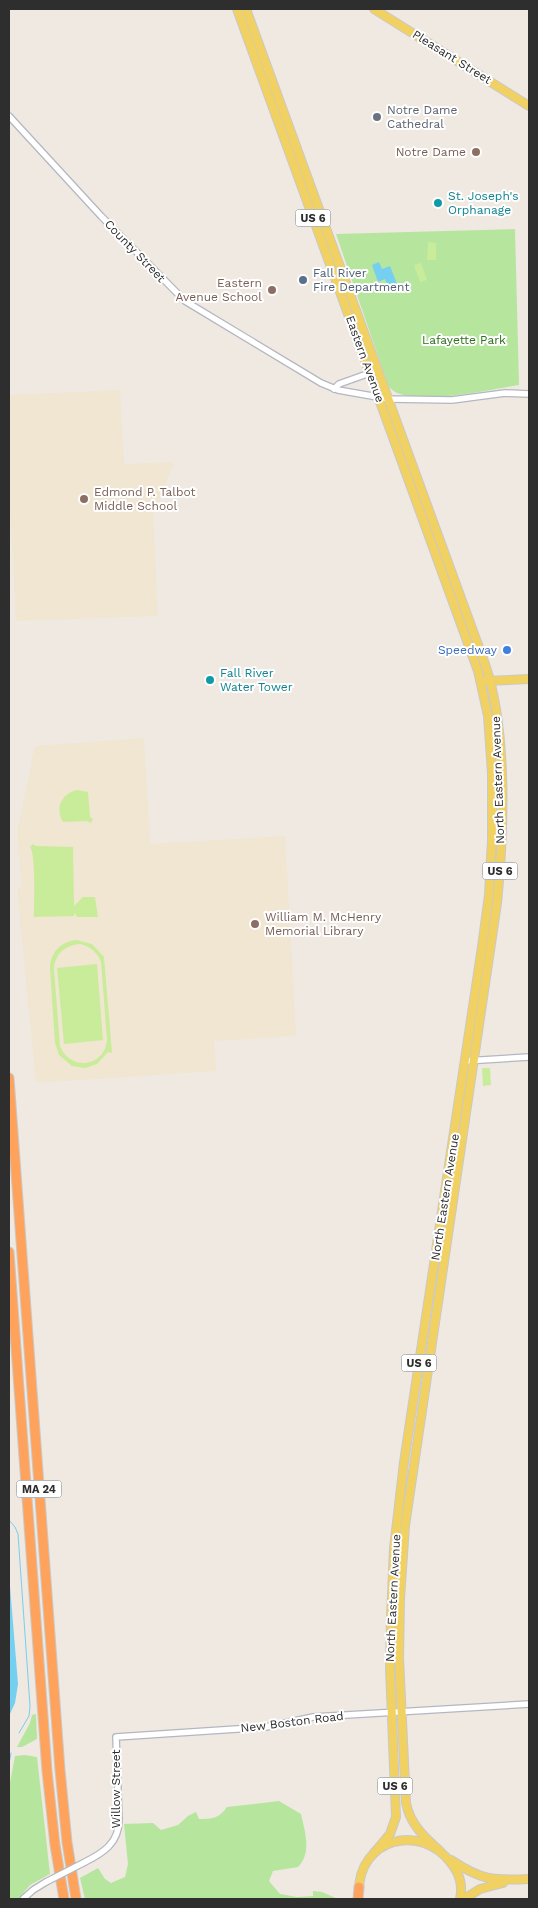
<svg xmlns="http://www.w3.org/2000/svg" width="538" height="1908" font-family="'Work Sans',sans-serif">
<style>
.education{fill:#f0e6d1}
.green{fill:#b6e59e}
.pitch{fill:#c9ec9a;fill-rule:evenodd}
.water{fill:#75cff0}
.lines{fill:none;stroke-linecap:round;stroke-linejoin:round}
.stream{stroke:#75cff0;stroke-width:1}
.minor-casing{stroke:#b4b7c1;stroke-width:8}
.major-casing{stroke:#c9c9c9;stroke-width:10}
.highway-casing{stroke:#c9c9c9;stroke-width:11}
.minor{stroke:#fff;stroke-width:5.5}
.major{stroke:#f2d163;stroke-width:8}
.highway{stroke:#ffa35c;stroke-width:9}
.minor-bridge-casing{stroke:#b4b7c1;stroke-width:8;stroke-linecap:butt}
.minor-bridge{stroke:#fff;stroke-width:5.5}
.worship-dot{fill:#6b7280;stroke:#fff;stroke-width:2}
.education-dot{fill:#8d6e63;stroke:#fff;stroke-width:2}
.culture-dot{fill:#0f9aa8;stroke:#fff;stroke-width:2}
.service-dot{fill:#5c6f8a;stroke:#fff;stroke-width:2}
.shop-dot{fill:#3f7fe0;stroke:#fff;stroke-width:2}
.labels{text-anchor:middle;stroke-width:4;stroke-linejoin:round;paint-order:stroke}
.shield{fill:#fff;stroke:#6d6d6d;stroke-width:1}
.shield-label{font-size:11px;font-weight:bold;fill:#2e2e2e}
.street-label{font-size:12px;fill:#2e2e2e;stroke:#fff}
.worship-label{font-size:12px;fill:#5b616d;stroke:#fff;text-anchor:start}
.education-label{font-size:12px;fill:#785e54;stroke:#fff;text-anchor:end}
.culture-label{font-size:12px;fill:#0d838f;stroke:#fff;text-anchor:start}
.service-label{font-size:12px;fill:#4e5e75;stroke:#fff;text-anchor:start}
.park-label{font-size:12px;fill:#2c6e1b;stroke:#fff}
.shop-label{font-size:12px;fill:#366cbe;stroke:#fff;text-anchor:end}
</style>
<rect width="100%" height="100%" fill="#efe9e1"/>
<g class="education">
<polygon points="120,390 124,464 174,462 153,515 158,616 16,621 9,484 9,395"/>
<polygon points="144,738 150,844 285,836 296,1036 214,1041 216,1071 36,1083 17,888 22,887 17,832 35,746"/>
</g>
<g class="green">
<path d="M515 229 519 385C496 388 402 411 388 385L336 234Z"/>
<polygon points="36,1714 37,1739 22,1747 17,1747 30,1723 32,1715"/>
<polygon points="25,1755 37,1757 50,1874 30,1885 18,1899 9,1899 9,1788 15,1756"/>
<path d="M279 1801 301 1814C305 1832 312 1853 298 1867L273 1871 269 1881 280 1894 297 1897 313 1896V1891L322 1892 338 1899H85L80 1878 98 1868 105 1879 111 1883 125 1877 128 1864 124 1824 153 1823 161 1830 178 1825 188 1816 196 1812 199 1819C213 1819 219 1818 227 1807Z"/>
</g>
<g class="pitch">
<polygon points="428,242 436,243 436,260 427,260"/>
<polygon points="421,263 427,280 420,282 414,265"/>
<path d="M77 790 88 792 90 817 93 819 91 823 87 821 63 822C55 808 61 794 77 790Z"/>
<path d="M33 844 36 846 73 847 74 906 83 897H95L98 917H77L75 913 74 916 34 917C34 904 36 854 30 847Z"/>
<path d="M76 940 92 944 104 957 112 1053 108 1052 97 1064 85 1068 72 1066 59 1055 55 1043 50 969C50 953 60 942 76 940ZM80 944C90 946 97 952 101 962L107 1039C106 1067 70 1072 60 1046L54 969C55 954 65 945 80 944Z"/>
<polygon points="97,964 103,1040 64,1044 57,968"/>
<polygon points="482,1068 490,1068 491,1085 483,1086"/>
</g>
<g class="water">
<polygon points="379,262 382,269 390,266 397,284 388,287 385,279 378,282 372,265"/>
<polygon points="9,1574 18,1684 15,1703 9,1716"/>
</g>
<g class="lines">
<g class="stream">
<polyline points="9,1520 15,1527 18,1534 30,1706 29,1716 19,1733"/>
<polyline points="9,1764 11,1753"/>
</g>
<defs>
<g id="minor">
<polyline points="9,116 101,216 185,301 321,383 338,390 389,399 452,400 505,393 529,394"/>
<polyline points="334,389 339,384 378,370"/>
<polyline points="465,1061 529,1057"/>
<path d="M85 1862C103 1853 119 1843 119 1820L116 1737 266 1727 313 1717 529 1704"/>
<polyline points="23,1899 33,1890 46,1882"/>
</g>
<g id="major">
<polyline points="237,9 478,671 488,716 492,773 492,840 489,895 482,947 404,1462 394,1548 391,1617 390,1668 396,1817 390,1834 374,1853"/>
<path d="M246 9 485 664C508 731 504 833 497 903L405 1526 400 1599 399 1658 406 1803C410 1824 424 1837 440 1851"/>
<polyline points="374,9 529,106"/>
<polyline points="486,681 529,679"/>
<path d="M451 1860C481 1880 493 1881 529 1879"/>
<path d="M359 1892C358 1839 420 1822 451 1863 460 1874 463 1886 460 1899"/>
<polyline points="464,1899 480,1889 503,1883"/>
</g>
<g id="highway">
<polyline points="9,1078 60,1770 67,1842 76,1899"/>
<polyline points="9,1252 47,1771 55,1845 64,1899"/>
<polyline points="358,1899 359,1887"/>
</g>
</defs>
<use href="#minor" class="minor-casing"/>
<use href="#major" class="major-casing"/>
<use href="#highway" class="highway-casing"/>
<use href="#minor" class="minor"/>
<use href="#major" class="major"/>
<use href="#highway" class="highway"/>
<defs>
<polyline id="minor-bridge" points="46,1882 85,1862"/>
</defs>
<use href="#minor-bridge" class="minor-bridge-casing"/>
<use href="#minor-bridge" class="minor-bridge"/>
</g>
<circle class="worship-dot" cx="377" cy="117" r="5"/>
<g class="education-dot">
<circle cx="476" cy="152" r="5"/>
<circle cx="272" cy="290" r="5"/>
<circle cx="84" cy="499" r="5"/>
<circle cx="255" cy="924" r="5"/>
</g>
<g class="culture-dot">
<circle cx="438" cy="203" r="5"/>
<circle cx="210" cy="680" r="5"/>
</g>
<circle class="service-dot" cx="303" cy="280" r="5"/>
<circle class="shop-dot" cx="507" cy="650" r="5"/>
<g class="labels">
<g class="shield">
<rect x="295.5" y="209.5" width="35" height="17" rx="4"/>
<rect x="482.5" y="862.5" width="35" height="17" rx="4"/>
<rect x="401.5" y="1354.5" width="35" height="17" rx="4"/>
<rect x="16.5" y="1480.5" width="45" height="17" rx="4"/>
<rect x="377.5" y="1777.5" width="35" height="17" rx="4"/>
</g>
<g class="shield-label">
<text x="313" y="222">US 6</text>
<text x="500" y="875">US 6</text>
<text x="419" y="1367">US 6</text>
<text x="39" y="1493">MA 24</text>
<text x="395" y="1790">US 6</text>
</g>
<g class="street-label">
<text transform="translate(452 57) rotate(32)" y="4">Pleasant Street</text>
<text transform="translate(135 251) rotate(46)" y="4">County Street</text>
<text transform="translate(365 359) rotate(70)" y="4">Eastern Avenue</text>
<text transform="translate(498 780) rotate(-92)" y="4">North Eastern Avenue</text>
<text transform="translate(445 1197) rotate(-81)" y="4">North Eastern Avenue</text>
<text transform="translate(393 1598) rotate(-87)" y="4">North Eastern Avenue</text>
<text transform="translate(292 1722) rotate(-7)" y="4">New Boston Road</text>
<text transform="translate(116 1789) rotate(-90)" y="4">Willow Street</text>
</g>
<g class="worship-label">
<text x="387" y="114">Notre Dame<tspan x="387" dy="14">Cathedral</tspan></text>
</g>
<g class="education-label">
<text x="466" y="156">Notre Dame</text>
<text x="262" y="287">Eastern<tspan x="262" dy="14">Avenue School</tspan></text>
<text x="94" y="496" text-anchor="start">Edmond P. Talbot<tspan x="94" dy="14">Middle School</tspan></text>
<text x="265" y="921" text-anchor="start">William M. McHenry<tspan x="265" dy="14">Memorial Library</tspan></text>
</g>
<g class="culture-label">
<text x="448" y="200">St. Joseph's<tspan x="448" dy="14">Orphanage</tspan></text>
<text x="220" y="677">Fall River<tspan x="220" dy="14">Water Tower</tspan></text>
</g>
<g class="service-label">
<text x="313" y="277">Fall River<tspan x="313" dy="14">Fire Department</tspan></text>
</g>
<g class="park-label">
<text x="464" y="344">Lafayette Park</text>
</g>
<g class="shop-label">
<text x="497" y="654">Speedway</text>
</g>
</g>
<rect width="538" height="1908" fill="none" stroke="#2e2e2e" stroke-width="20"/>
</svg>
